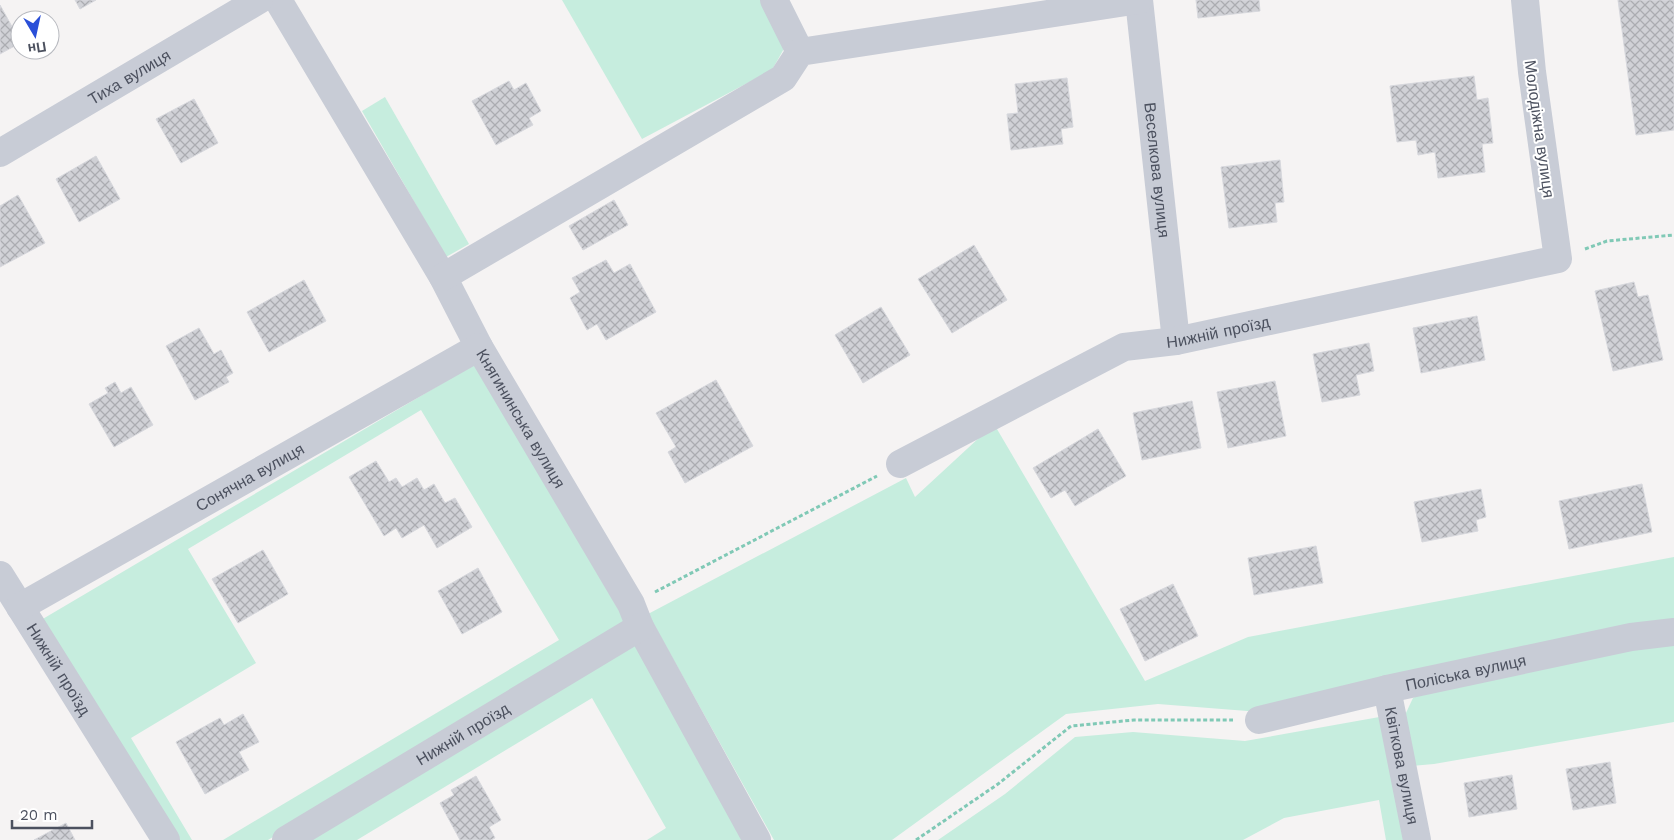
<svg xmlns="http://www.w3.org/2000/svg" width="1674" height="840" font-family="'Work Sans',sans-serif">
<style>
.grass{fill:#c6edde}
.building{fill:url(#building-cross-hatch);stroke:#d7d8dd}
.lines{fill:none;stroke-linecap:round;stroke-linejoin:round}
.path{stroke:#80c9b6;stroke-width:3;stroke-dasharray:4 2.5;stroke-linecap:butt}
.minor{stroke:#c8ccd6;stroke-width:28}
.labels{text-anchor:middle;stroke-width:4;stroke-linejoin:round;paint-order:stroke}
.street-label{font-size:16px;fill:#4c515f;stroke:#fff}
</style>
<defs>
<pattern id="building-cross-hatch" width="8" height="8" patternUnits="userSpaceOnUse" patternTransform="scale(1.25)"><rect width="8" height="8" fill="#d0d1d6"/><path d="M0 0l8 8M0 8l8-8" fill="none" stroke="#abacb1"/></pattern>
</defs>
<rect width="100%" height="100%" fill="#f5f3f3"/>
<g class="grass">
<polygon points="562,0 762,0 786,45 772,70 642,139"/>
<polygon points="385,97 469,244 446,257 362,111"/>
<polygon points="475,364 627,624 268,840 223,840 559,640 421,410 188,549 256,663 131,738 192,840 177,840 41,620"/>
<polygon points="994,424 1145,681 1248,637 1674,557 1674,621 1260,712 1158,704 1066,714 892,840 774,840 648,614 906,478 915,497"/>
<polygon points="635,639 746,840 647,840 666,828 592,698 357,840 308,840"/>
<polygon points="1674,641 1674,722 1434,764 1411,766 1405,715 1413,698 1434,687"/>
<polygon points="1385,716 1408,840 1386,840 1379,800 1284,818 1243,840 938,840 1005,794 1075,737 1133,732 1245,741"/>
</g>
<g class="building">
<polygon points="75,0 96,0 80,9"/>
<polygon points="1196,0 1259,0 1260,11 1198,18"/>
<polygon points="1618,0 1674,0 1674,130 1636,135"/>
<polygon points="0,5 20,41 20,43 0,54"/>
<polygon points="1474,76 1477,100 1488,98 1493,143 1482,144 1485,172 1438,178 1435,152 1418,155 1416,140 1397,142 1390,86"/>
<polygon points="1067,78 1073,127 1061,129 1063,144 1011,150 1007,114 1018,113 1015,84"/>
<polygon points="509,81 514,90 526,83 541,111 529,118 533,125 496,145 472,101"/>
<polygon points="194,99 218,143 181,163 156,119"/>
<polygon points="96,156 120,199 79,222 56,179"/>
<polygon points="1280,160 1284,202 1275,203 1277,222 1229,228 1221,167"/>
<polygon points="18,195 45,243 0,267 0,206"/>
<polygon points="614,200 628,225 583,250 569,226"/>
<polygon points="974,245 1007,300 952,333 918,279"/>
<polygon points="606,260 614,273 630,264 656,312 606,340 597,324 587,330 570,298 580,292 572,278"/>
<polygon points="304,280 326,321 269,352 247,312"/>
<polygon points="1634,282 1638,297 1648,295 1663,360 1613,371 1595,291"/>
<polygon points="881,307 910,355 863,383 835,335"/>
<polygon points="1477,316 1485,360 1421,373 1413,328"/>
<polygon points="199,328 214,354 221,350 233,373 226,377 229,382 195,400 166,346"/>
<polygon points="1369,343 1374,371 1356,375 1360,395 1322,402 1313,354"/>
<polygon points="716,380 753,446 685,483 668,452 676,447 656,413"/>
<polygon points="1275,381 1286,436 1228,448 1217,392"/>
<polygon points="115,382 121,393 131,387 153,425 114,447 89,404 108,393 105,388"/>
<polygon points="1192,401 1201,448 1142,460 1133,413"/>
<polygon points="1098,429 1126,476 1075,506 1065,490 1051,498 1033,468"/>
<polygon points="376,461 389,482 396,478 402,487 417,478 424,490 434,484 445,503 455,498 472,527 437,548 424,525 402,538 396,528 384,536 349,477"/>
<polygon points="1642,484 1652,532 1569,549 1559,501"/>
<polygon points="1481,489 1486,517 1476,520 1478,531 1422,542 1414,502"/>
<polygon points="1316,546 1323,583 1254,595 1248,558"/>
<polygon points="263,550 288,594 238,623 212,579"/>
<polygon points="478,568 502,612 462,634 438,591"/>
<polygon points="1173,584 1198,636 1145,661 1120,609"/>
<polygon points="243,714 259,742 239,752 249,770 205,794 176,742 220,718 224,725"/>
<polygon points="1610,762 1616,803 1573,810 1566,769"/>
<polygon points="1512,775 1517,809 1469,817 1464,783"/>
<polygon points="476,776 501,820 489,827 495,838 491,840 460,840 440,803 454,795 451,790"/>
<polygon points="66,823 75,840 34,840"/>
</g>
<g class="lines">
<g class="path">
<polyline points="1585,249 1607,241 1674,235"/>
<polyline points="655,592 877,476"/>
<polyline points="916,840 998,784 1071,726 1134,720 1233,720"/>
</g>
<g class="minor">
<path id="s1" d="M278 0 443 277 479 347 631 604 640 627 757 840"/>
<polyline points="774,0 800,52"/>
<path id="s2" d="M1139 0 1176 341"/>
<path id="s3" d="M0 153 259 0"/>
<polyline points="443,277 783,78 800,52 1139,0"/>
<path id="s4" d="M900 464 1124 347 1176 341 1558 259 1532 72 1525 0"/>
<path id="s5" d="M0 575 166 840"/>
<path id="s6" d="M20 607 479 347"/>
<path id="s7" d="M1387 689 1417 840"/>
<path id="s8" d="M1259 720 1387 689 1631 637 1674 632"/>
<path id="s9" d="M286 840 640 627"/>
</g>
</g>
<g class="labels">
<g class="street-label">
<text dy="6" stroke="none"><textPath href="#s3" startOffset="150">Тиха вулиця</textPath></text>
<text transform="translate(1540 129) rotate(82)" y="6">Молодіжна вулиця</text>
<text dy="6" stroke="none"><textPath href="#s2" startOffset="171">Веселкова вулиця</textPath></text>
<text dy="6" stroke="none"><textPath href="#s4" startOffset="348">Нижній проїзд</textPath></text>
<text dy="6" stroke="none"><textPath href="#s1" startOffset="484">Княгининська вулиця</textPath></text>
<text dy="6" stroke="none"><textPath href="#s6" startOffset="264">Сонячна вулиця</textPath></text>
<text dy="6" stroke="none"><textPath href="#s5" startOffset="111">Нижній проїзд</textPath></text>
<text dy="6" stroke="none"><textPath href="#s8" startOffset="212">Поліська вулиця</textPath></text>
<text dy="6" stroke="none"><textPath href="#s9" startOffset="206">Нижній проїзд</textPath></text>
<text dy="6" stroke="none"><textPath href="#s7" startOffset="78">Квіткова вулиця</textPath></text>
</g>
</g>
<g transform="translate(35 35) rotate(171)"><circle r="24" fill="#ffffff" stroke="#b7b9bf"/>
<path d="M0-4L9 19L0 12L-9 19Z" fill="#2a4fd8"/>
<text y="-8" font-size="14" font-weight="bold" text-anchor="middle" fill="#4c515f">Пн</text>
</g>
<path d="M12 820v8h80v-8" fill="none" stroke="#4c515f" stroke-width="2.5"/>
<text x="20" y="820" font-size="15" fill="#4c515f" stroke="#ffffff" stroke-width="4" paint-order="stroke">20 m</text>
</svg>
